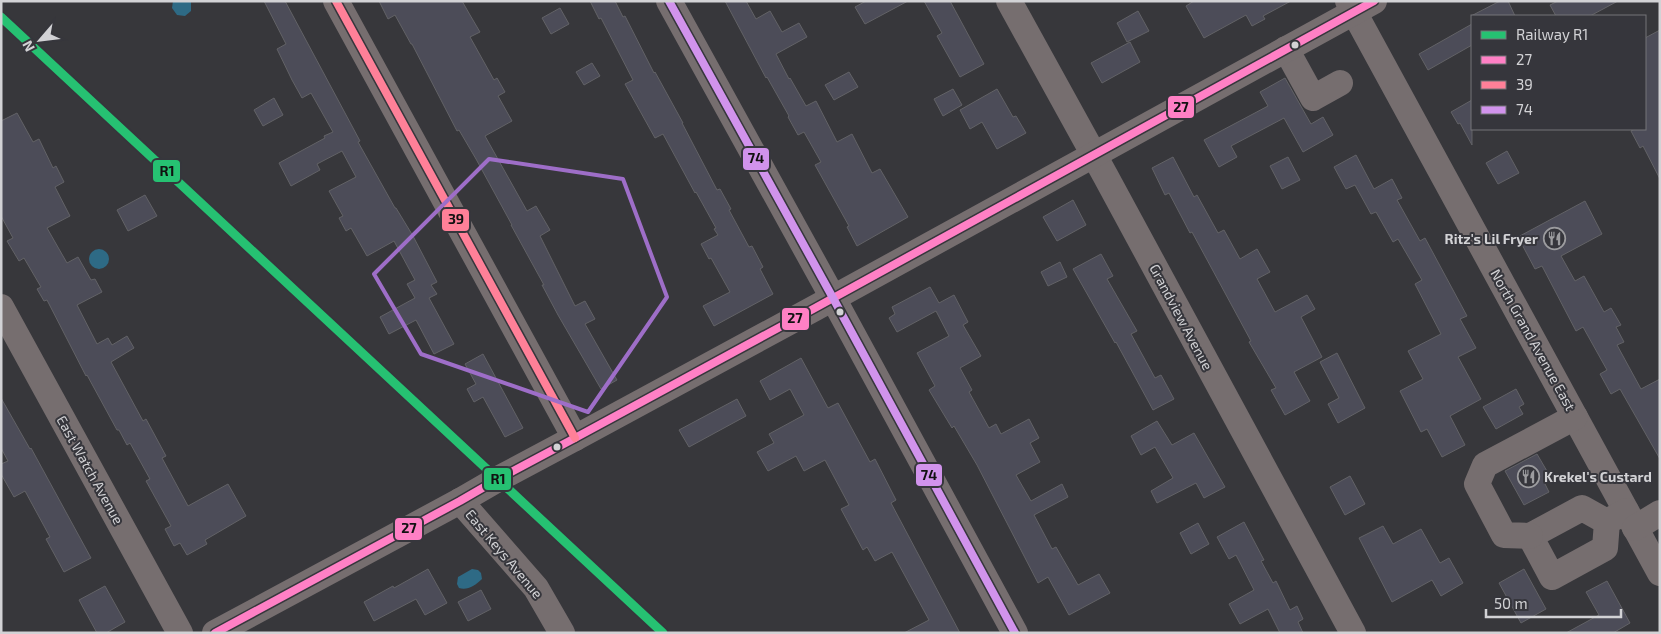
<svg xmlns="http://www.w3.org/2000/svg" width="1661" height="634" font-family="'Exo 2',sans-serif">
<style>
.water{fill:#2e6a85}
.building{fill:#4c4c58;stroke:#626266}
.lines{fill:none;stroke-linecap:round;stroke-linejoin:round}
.minor{stroke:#766e6f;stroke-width:26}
.bus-1-casing{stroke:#36363c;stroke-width:11}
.bus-2-casing{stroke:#36363c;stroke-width:11}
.bus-3-casing{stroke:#36363c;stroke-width:11}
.bus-1{stroke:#ff80c5;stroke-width:8}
.bus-2{stroke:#ff8098;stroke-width:8}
.bus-3{stroke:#d193ec;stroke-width:8}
.rail-1-casing{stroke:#36363c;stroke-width:12}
.rail-1{stroke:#26c172;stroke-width:9}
.marked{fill:none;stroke:#9e6ec8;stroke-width:4;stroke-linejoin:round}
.bus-dot{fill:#d2d2d5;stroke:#36363c;stroke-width:2}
.labels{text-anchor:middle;stroke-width:4;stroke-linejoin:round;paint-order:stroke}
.poi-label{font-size:14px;font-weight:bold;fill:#d2d2d5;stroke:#36363c;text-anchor:end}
.street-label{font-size:14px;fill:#d2d2d5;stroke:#36363c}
.line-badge{stroke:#36363c;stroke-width:2}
.pale-badge-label{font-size:14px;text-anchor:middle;font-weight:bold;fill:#111}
</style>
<rect width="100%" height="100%" fill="#37373b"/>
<g class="water">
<polygon points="173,1 191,1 191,11 185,16 177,15 172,8"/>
<circle cx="99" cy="259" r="10"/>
<path d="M472 569 478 570 481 573 482 579C476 585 467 591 459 588L457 584 458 577Z"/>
</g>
<g class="building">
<polygon points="264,1 285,1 360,141 358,142 395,208 396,208 413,236 437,282 431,285 437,294 429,298 454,344 434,354 416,320 389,334 380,317 415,298 407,284 415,280 394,241 367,256 351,228 346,231 339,218 343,216 329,191 356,177 342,151 317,164 320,170 291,186 279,163 325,138 324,136 333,132 311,93 302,98 292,80 277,49 286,44"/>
<polygon points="379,1 462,1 470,15 480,32 470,37 494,80 497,78 505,92 498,96 512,121 485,136 527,211 536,206 550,230 540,236 575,306 585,301 595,319 585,324 617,380 601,389 558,315 542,285 544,285 511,225 512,225 476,159 459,130 457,131 412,44 411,44 395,15 388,19"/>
<polygon points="590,1 615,1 623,17 625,16 654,73 655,72 683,123 682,123 717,190 720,189 731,209 729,210 749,247 752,246 763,267 760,269 773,294 714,326 703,306 730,292 711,258 709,259 701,244 718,235 714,229 716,228 696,192 695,193 663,134 655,138 625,84 633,80 601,18 599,19"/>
<polygon points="725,1 746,1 756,19 770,11 782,32 799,23 807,37 776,54 789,79 790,78 806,106 816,101 837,142 852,134 872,173 880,169 908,217 857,246 847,227 849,226 815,165 821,162 804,132 798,135 788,117 789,116 767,77 766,78"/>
<polygon points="866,1 908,1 865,24 855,7"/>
<polygon points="924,1 950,1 984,64 960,77 937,36 942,33"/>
<polygon points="1194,1 1291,1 1263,16 1265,19 1252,26 1246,15 1204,38 1186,6"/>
<polygon points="1500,1 1508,1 1515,16 1471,16"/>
<polygon points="1558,1 1618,1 1590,16 1556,16 1550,5"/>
<polygon points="560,8 569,24 551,34 542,18"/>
<polygon points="1138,11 1149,31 1127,42 1117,23"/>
<polygon points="1472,24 1472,45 1428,70 1419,54"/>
<polygon points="1660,30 1660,179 1643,146 1640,148 1631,131 1635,129 1645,129 1645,38"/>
<polygon points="1130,42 1140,62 1102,83 1091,63"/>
<polygon points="592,63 600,76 584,85 576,72"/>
<polygon points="849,72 858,87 834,100 825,85"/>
<polygon points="1285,78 1311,124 1323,117 1333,135 1303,152 1284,118 1231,146 1237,157 1219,167 1204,140 1268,106 1260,92"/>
<polygon points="953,89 962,105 943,116 934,99"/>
<polygon points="997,89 1013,117 1016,116 1026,133 997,149 982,122 970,129 960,110"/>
<polygon points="274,98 283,115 263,126 254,110"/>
<polygon points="1472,100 1472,145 1460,123 1458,124 1451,112"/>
<polygon points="17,113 33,142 39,139 53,168 56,166 64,182 55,187 70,216 47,228 67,263 78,257 91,280 95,279 102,292 77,305 97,344 108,338 112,345 127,336 134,348 111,362 143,421 146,419 166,456 162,458 188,506 228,484 246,516 205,540 207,544 187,555 180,543 174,546 165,529 171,526 146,481 150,479 130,443 127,445 119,430 117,430 87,375 86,376 47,300 44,301 37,289 41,287 24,258 19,261 7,241 13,238 1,216 1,121"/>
<polygon points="1507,151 1519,173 1498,184 1486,163"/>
<polygon points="1356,155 1374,189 1392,179 1402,198 1397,200 1420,241 1425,238 1467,316 1460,319 1476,348 1458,357 1481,399 1450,416 1465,445 1442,457 1427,429 1421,432 1400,391 1423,379 1408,351 1441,334 1415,284 1422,280 1398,239 1393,242 1376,212 1371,214 1355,185 1346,189 1334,167"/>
<polygon points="1173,157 1194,197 1197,195 1218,233 1224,230 1240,259 1257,249 1270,272 1257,279 1275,312 1307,295 1315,309 1301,317 1322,357 1294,372 1310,401 1285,415 1271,390 1276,388 1249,342 1251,341 1192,232 1190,233 1169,193 1165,195 1152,168"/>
<polygon points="1288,157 1300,180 1282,189 1270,166"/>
<polygon points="145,195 157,216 128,231 117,210"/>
<polygon points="1073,200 1086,225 1057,241 1043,217"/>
<polygon points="1585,201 1602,234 1561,256 1575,281 1584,276 1604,312 1611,308 1621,325 1616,327 1624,342 1617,345 1641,389 1660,379 1660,459 1620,389 1611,394 1600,374 1607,370 1583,327 1576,331 1542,266 1535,269 1518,237"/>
<polygon points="1101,254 1113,276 1107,279 1137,331 1131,334 1155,378 1161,375 1174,399 1153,410 1116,342 1115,343 1073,269"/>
<polygon points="1060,262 1067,277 1048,286 1041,272"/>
<polygon points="930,287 939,303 954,295 968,322 963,325 981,356 960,368 972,390 969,392 989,428 996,424 1001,434 1029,419 1039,438 1030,443 1040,462 1016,475 1031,501 1062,484 1068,497 1034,515 1052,549 1056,547 1078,585 1099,574 1110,593 1069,615 1048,577 1038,583 977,465 954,426 952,428 929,390 935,386 917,353 949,336 936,311 897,332 889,318 895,314 892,307"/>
<polygon points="1337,353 1365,408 1338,423 1328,404 1339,398 1320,362"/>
<polygon points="483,354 523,428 505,437 483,397 474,402 467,389 476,384 465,364"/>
<polygon points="801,358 828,408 838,403 870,462 875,459 896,500 891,503 960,633 904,633 929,620 892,552 875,561 867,547 863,550 841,509 849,505 825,460 804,471 796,456 768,471 757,452 774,443 769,434 804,415 790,389 770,400 760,381"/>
<polygon points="1516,389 1524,404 1519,407 1523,414 1496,429 1483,407"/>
<polygon points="1,398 30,449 31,448 91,558 64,572 46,539 50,537 25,491 14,497 1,474 1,464 8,461 1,448"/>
<polygon points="737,399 746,416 689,447 679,430"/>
<polygon points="1157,421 1172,445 1194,433 1225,487 1204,498 1196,483 1157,503 1151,491 1173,478 1155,447 1141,455 1131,436"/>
<polygon points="1537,454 1551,478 1544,482 1549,492 1524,505 1505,471"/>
<polygon points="1350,476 1365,504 1345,515 1330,487"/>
<polygon points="1244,522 1264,560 1261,561 1273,583 1276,581 1290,610 1297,606 1303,619 1298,622 1303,633 1280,633 1268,609 1240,624 1229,604 1254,590 1236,555 1229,559 1217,537"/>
<polygon points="1198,523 1209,544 1191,554 1180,533"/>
<polygon points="1383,526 1393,544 1421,529 1440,563 1449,558 1463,583 1441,596 1432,580 1392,602 1359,538"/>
<polygon points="428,569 447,603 425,615 416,599 374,621 364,602 393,586 394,588"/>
<polygon points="1524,569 1546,609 1521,623 1499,583"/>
<polygon points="1607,581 1630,623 1613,633 1566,633 1599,615 1586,592"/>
<polygon points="105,586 125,622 106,633 97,633 79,600"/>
<polygon points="481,590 491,609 468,621 458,602"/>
</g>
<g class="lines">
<g class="minor">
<polyline points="336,1 575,438"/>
<polyline points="669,1 833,298 1015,633"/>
<polyline points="1009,1 1105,175 1353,633"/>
<polyline points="1348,1 1660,573"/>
<polyline points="1286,49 1313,98 1340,83"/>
<polyline points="1,307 180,633"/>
<polyline points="460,501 536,588 562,633"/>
<polyline points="1607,522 1582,508 1530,536 1552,577 1605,548 1607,522 1626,511"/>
<polyline points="1635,528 1660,513"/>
<polyline points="1530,536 1504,535 1477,484 1485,465 1575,417"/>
<polyline points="215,633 460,501 498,479 575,438 815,308 1374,1"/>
</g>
<defs>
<polyline id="bus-1" points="215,633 460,501 498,479 575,438 815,308 1374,1"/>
<polyline id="bus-2" points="336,1 575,438"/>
<polyline id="bus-3" points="669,1 833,298 1015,633"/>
</defs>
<use href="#bus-1" class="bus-1-casing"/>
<use href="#bus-2" class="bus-2-casing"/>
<use href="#bus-3" class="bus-3-casing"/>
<use href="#bus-1" class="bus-1"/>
<use href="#bus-2" class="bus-2"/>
<use href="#bus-3" class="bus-3"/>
<defs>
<polyline id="rail-1" points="1,17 663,633"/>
</defs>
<use href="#rail-1" class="rail-1-casing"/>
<use href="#rail-1" class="rail-1"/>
</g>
<path class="marked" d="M489 159 623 179 667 297 588 412 421 354 374 274Z"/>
<defs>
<symbol id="restaurant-ring" viewBox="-11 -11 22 22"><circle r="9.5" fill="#36363c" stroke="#9c9c9f" stroke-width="1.5"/><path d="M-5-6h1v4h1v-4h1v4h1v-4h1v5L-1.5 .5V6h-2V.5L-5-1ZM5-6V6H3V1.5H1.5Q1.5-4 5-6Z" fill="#9c9c9f"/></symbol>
</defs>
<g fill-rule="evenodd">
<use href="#restaurant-ring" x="1542" y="226" width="25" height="25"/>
<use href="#restaurant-ring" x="1516" y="464" width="25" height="25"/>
</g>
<g class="bus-dot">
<circle cx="1295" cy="45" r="4.5"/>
<circle cx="840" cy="312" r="4.5"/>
<circle cx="557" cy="447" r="4.5"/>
</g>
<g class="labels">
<g class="poi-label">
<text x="1538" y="244">Ritz's Lil Fryer</text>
<text x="1544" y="482" text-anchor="start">Krekel's Custard</text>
</g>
<g class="street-label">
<text transform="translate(1181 317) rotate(62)" y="5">Grandview Avenue</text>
<text transform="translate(1533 340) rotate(61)" y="5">North Grand Avenue East</text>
<text transform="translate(90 470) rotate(61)" y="5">East Watch Avenue</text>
<text transform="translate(504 554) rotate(50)" y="5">East Keys Avenue</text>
</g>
</g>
<g class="line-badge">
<rect x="1167" y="95" width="28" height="24" rx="5" fill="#ff80c5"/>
<rect x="742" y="147" width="28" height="24" rx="5" fill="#d193ec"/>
<rect x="152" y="159" width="29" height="24" rx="5" fill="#26c172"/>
<rect x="441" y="208" width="29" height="24" rx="5" fill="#ff8098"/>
<rect x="781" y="307" width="29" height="24" rx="5" fill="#ff80c5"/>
<rect x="915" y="463" width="28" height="24" rx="5" fill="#d193ec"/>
<rect x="483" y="467" width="29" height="24" rx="5" fill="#26c172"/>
<rect x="394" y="517" width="29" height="24" rx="5" fill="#ff80c5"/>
</g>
<g class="pale-badge-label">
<text x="1181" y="112">27</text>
<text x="756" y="163">74</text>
<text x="167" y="176">R1</text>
<text x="456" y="224">39</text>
<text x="795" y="323">27</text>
<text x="929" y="480">74</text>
<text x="498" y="484">R1</text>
<text x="409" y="533">27</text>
</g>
<rect width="1661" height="634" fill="none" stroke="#d2d2d5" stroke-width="5"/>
<rect x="1471" y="15" width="175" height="115" fill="#36363c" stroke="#747479"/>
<rect x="1481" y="31" width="25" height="8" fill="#26c172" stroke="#747479"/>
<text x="1516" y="40" font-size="15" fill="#d2d2d5">Railway R1</text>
<rect x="1481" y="56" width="25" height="8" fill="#ff80c5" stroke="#747479"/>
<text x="1516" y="65" font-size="15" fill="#d2d2d5">27</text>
<rect x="1481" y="81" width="25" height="8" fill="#ff8098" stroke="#747479"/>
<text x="1516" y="90" font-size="15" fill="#d2d2d5">39</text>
<rect x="1481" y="106" width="25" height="8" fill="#d193ec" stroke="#747479"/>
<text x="1516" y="115" font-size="15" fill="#d2d2d5">74</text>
<g transform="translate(40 40) rotate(242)" stroke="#36363c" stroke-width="4" paint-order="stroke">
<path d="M0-4L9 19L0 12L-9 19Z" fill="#d2d2d5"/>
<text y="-8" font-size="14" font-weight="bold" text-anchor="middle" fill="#d2d2d5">N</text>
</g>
<path d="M1486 609v8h135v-8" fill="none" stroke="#d2d2d5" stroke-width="2.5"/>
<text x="1494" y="609" font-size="15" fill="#d2d2d5" stroke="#36363c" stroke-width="4" paint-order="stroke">50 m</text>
</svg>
